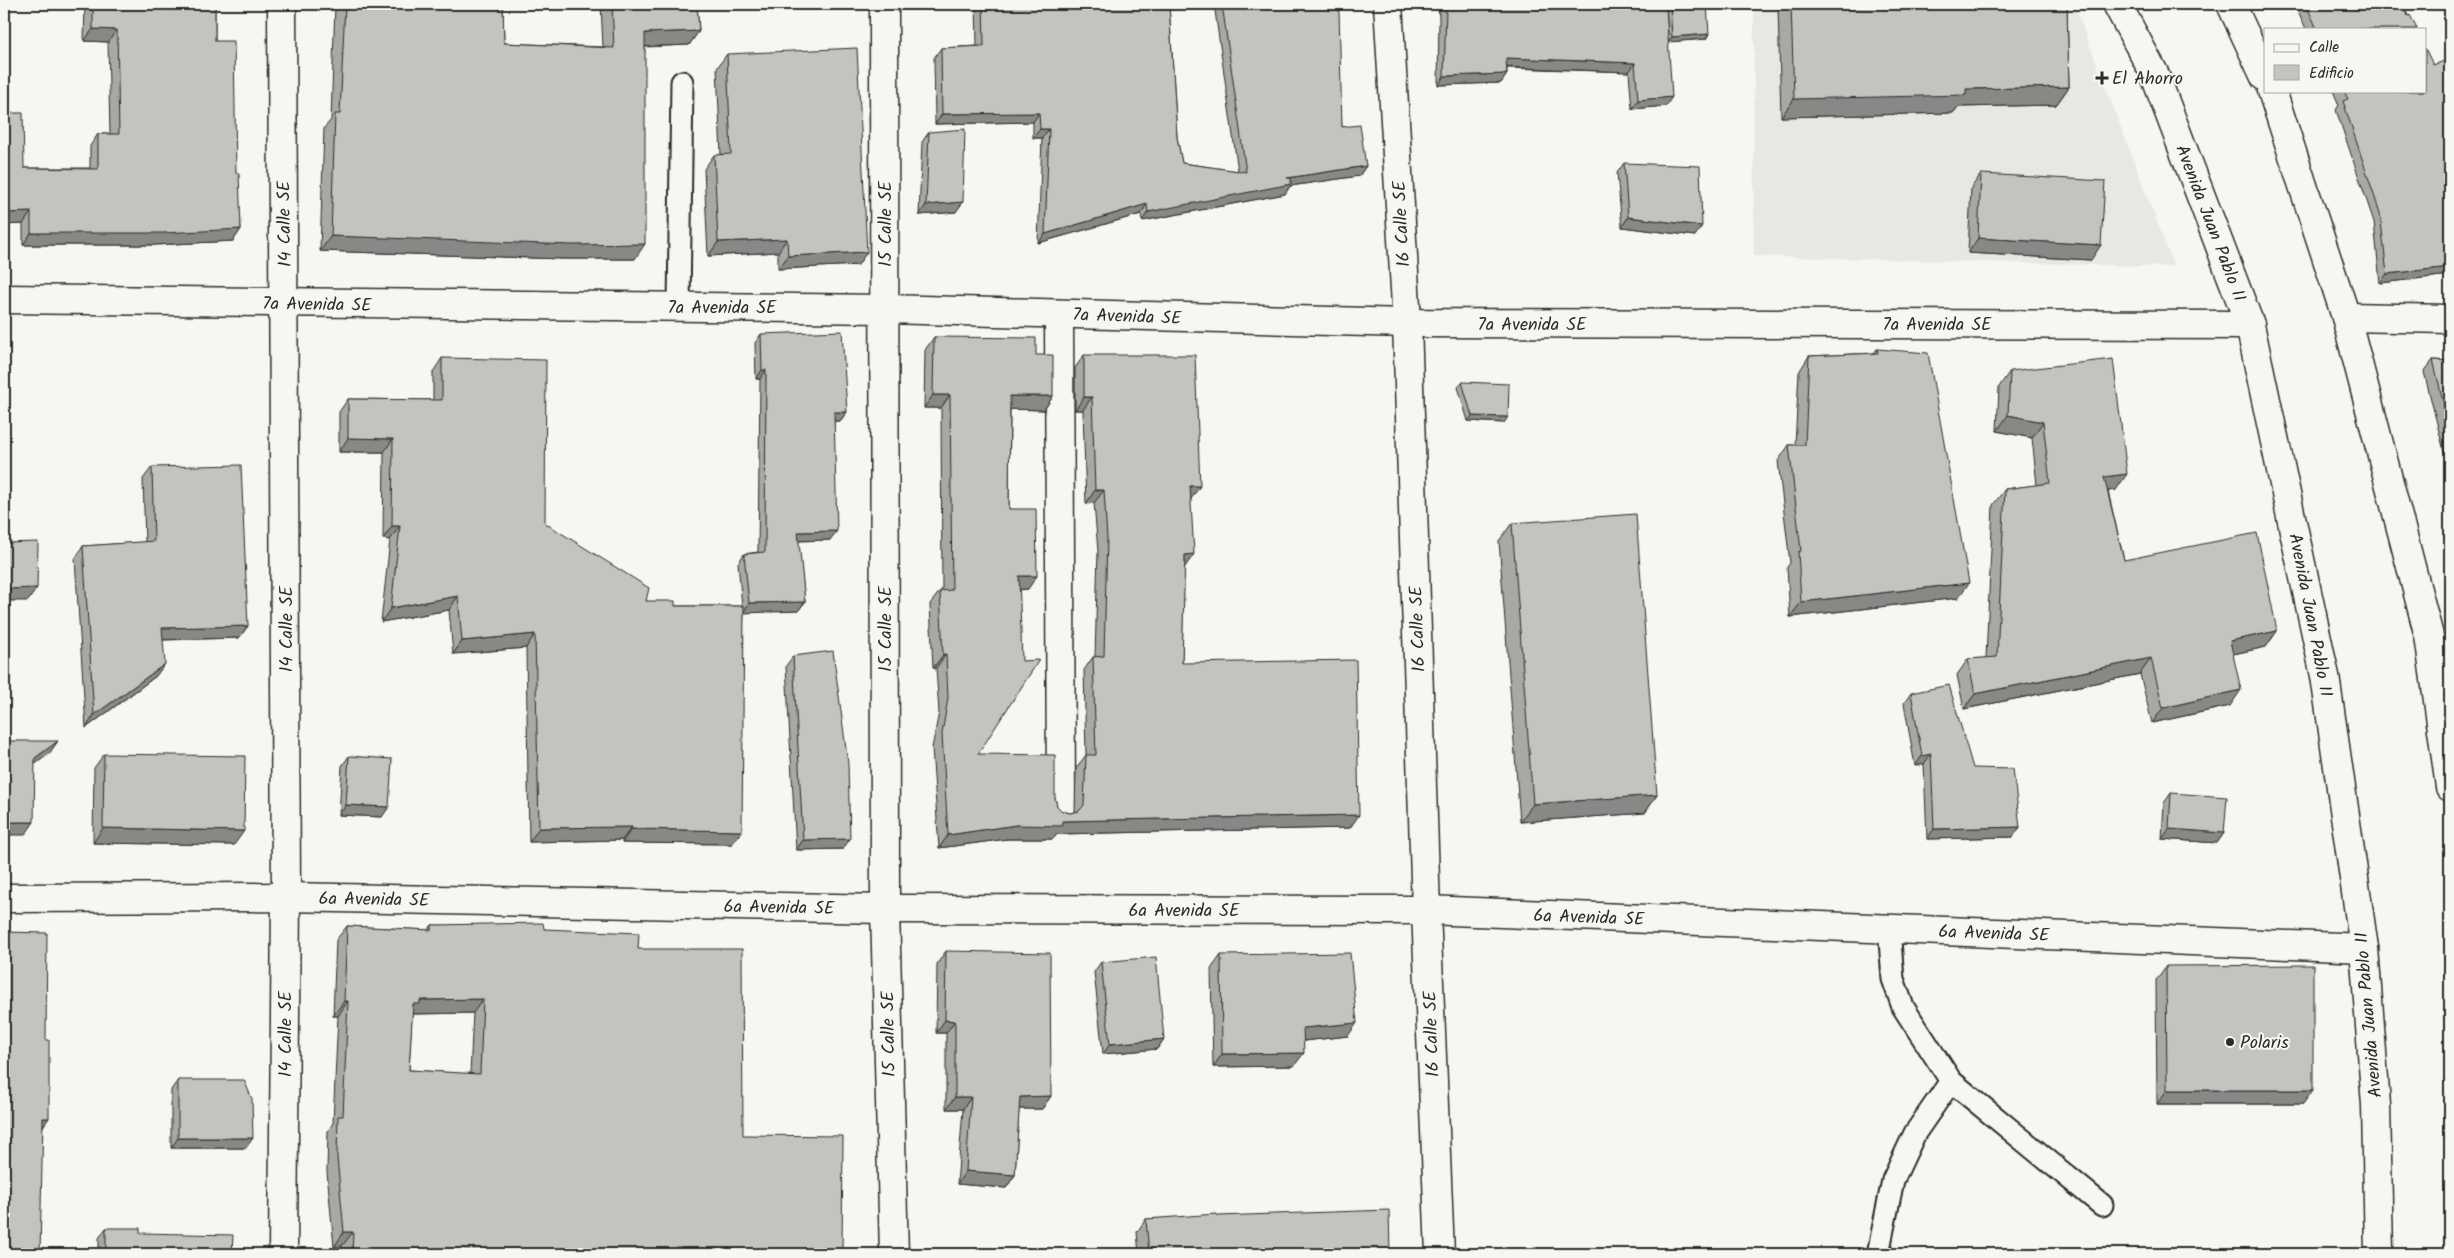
<svg xmlns="http://www.w3.org/2000/svg" width="2454" height="1258" font-family="Kalam,sans-serif">
<style>
.built{fill:#e7e7e3}
.lines{fill:none;stroke-linecap:round;stroke-linejoin:round}
.lane-casing{stroke:#2b2b2b;stroke-width:25}
.street-casing{stroke:#2b2b2b;stroke-width:31}
.secondary-casing{stroke:#2b2b2b;stroke-width:31}
.highway-casing{stroke:#2b2b2b;stroke-width:31}
.lane{stroke:#f6f6f2;stroke-width:21}
.street{stroke:#f6f6f2;stroke-width:28}
.secondary{stroke:#f6f6f2;stroke-width:28}
.highway{stroke:#f6f6f2;stroke-width:28}
.wall{fill:#a8a8a5;stroke:#2b2b2b;fill-rule:evenodd}
.shaded-wall{fill:#888886;stroke:#2b2b2b}
.building{fill:#c3c3c0;stroke:#2b2b2b;fill-rule:evenodd}
.poi-dot{fill:#2b2b2b;stroke:#f6f6f2;stroke-width:2}
.labels{text-anchor:middle;stroke-width:4;stroke-linejoin:round;paint-order:stroke}
.poi-label{font-size:18px;fill:#2b2b2b;stroke:#f6f6f2;text-anchor:start}
.street-label{font-size:18px;fill:#2b2b2b;stroke:#f6f6f2}
</style>
<rect width="100%" height="100%" fill="#f6f6f2"/>
<filter id="ink" filterUnits="userSpaceOnUse"><feTurbulence type="fractalNoise" baseFrequency=".02" numOctaves="2"/><feDisplacementMap in="SourceGraphic" scale="10" xChannelSelector="R" yChannelSelector="G"/><feConvolveMatrix kernelMatrix="1 2 1 2 8 2 1 2 1" color-interpolation-filters="sRGB"/></filter>
<g filter="url(#ink)">
<polygon class="built" points="1754,4 2074,4 2174,267 1754,256"/>
<g class="lines">
<defs>
<g id="lane">
<polyline points="679,307 682,82"/>
<polyline points="1889,928 1893,979 1903,1007 1951,1081 2102,1205"/>
<polyline points="1878,1254 1893,1180 1915,1133 1951,1081"/>
</g>
<g id="street">
<polyline points="282,4 286,897 283,1254"/>
<polyline points="1388,4 1407,323 1426,910 1440,1254"/>
<polyline points="1059,314 1061,811"/>
<polyline points="2346,317 2450,319"/>
<polyline points="4,898 286,897 885,909 1426,910 2364,948"/>
</g>
<g id="secondary">
<polyline points="884,4 885,909 894,1254"/>
<polyline points="4,299 885,309 1407,323 2250,325"/>
</g>
<g id="highway">
<polyline points="2117,4 2154,73 2250,325 2325,676 2364,948 2376,1105 2379,1254"/>
<polyline points="2231,4 2265,77"/>
<polyline points="2272,91 2346,317 2429,636 2450,787"/>
</g>
</defs>
<use href="#lane" class="lane-casing"/>
<use href="#street" class="street-casing"/>
<use href="#secondary" class="secondary-casing"/>
<use href="#highway" class="highway-casing"/>
<use href="#lane" class="lane"/>
<use href="#street" class="street"/>
<use href="#secondary" class="secondary"/>
<use href="#highway" class="highway"/>
</g>
<g class="wall">
<polygon points="85,4 215,4 215,41 236,173 241,229 233,241 154,245 23,245 23,224 4,225 4,113 24,168 90,168 90,146 98,134 110,134 108,42 84,41"/>
<polygon points="335,4 503,4 504,43 603,47 601,4 697,4 699,31 689,45 645,47 635,259 563,259 320,251 324,128 331,120"/>
<polygon points="962,4 1169,4 1177,137 1182,163 1238,171 1214,4 1332,4 1342,127 1366,166 1359,176 1290,186 1285,194 1142,221 1141,214 1038,243 1042,138 1033,138 1033,122 935,124 934,58 941,48 977,46 976,4"/>
<polygon points="1438,4 1588,4 1668,35 1666,9 1670,4 1709,34 1706,39 1668,42 1666,106 1632,109 1629,72 1507,68 1507,74 1501,83 1438,85 1439,18"/>
<polygon points="1780,4 2067,4 2069,87 2056,105 1958,107 1953,113 1781,117 1778,7"/>
<polygon points="2295,4 2403,4 2408,16 2417,29 2306,29"/>
<polygon points="727,54 858,265 778,269 778,252 708,256 704,169 714,155 721,155 717,68"/>
<polygon points="2333,91 2425,91 2450,275 2380,283 2374,222 2336,110 2339,105"/>
<polygon points="929,132 956,212 919,215 922,142"/>
<polygon points="1624,163 1695,236 1622,227 1617,173"/>
<polygon points="1981,174 2091,260 1968,253 1971,188"/>
<polygon points="761,334 847,412 840,421 834,421 830,540 798,541 805,602 798,611 744,612 732,844 622,843 622,840 529,842 526,648 453,654 449,610 381,622 390,540 383,539 384,452 339,452 339,412 348,399 433,400 433,372 442,358 545,523 646,601 675,606 742,606 738,563 744,554 758,552 760,379 756,379 755,343"/>
<polygon points="934,337 1036,355 1053,396 1044,410 1010,409 1009,509 1028,589 1019,590 978,754 1055,798 1057,806 1062,811 1070,813 1075,812 1076,768 1086,755 1084,670 1093,657 1095,657 1098,551 1094,503 1086,504 1083,410 1075,410 1075,368 1084,355 1191,499 1184,567 1182,663 1350,828 1057,834 1053,839 1007,839 939,848 932,748 939,712 936,668 933,668 930,604 940,591 942,591 941,408 924,408 925,350"/>
<polygon points="1877,349 1958,598 1790,617 1787,567 1790,563 1778,461 1789,445 1795,445 1799,372 1809,356 1874,353"/>
<polygon points="2433,360 2450,361 2450,463 2447,463 2424,372"/>
<polygon points="2010,371 2116,490 2108,491 2124,560 2277,631 2266,647 2233,654 2230,706 2152,723 2140,674 1964,709 1957,675 1968,659 1986,658 1993,505 2005,489 2037,485 2032,438 1997,431 1999,387"/>
<polygon points="1462,382 1504,423 1468,421 1458,387"/>
<polygon points="152,467 248,626 239,638 163,640 156,676 86,728 75,559 83,546 145,542 143,479"/>
<polygon points="1512,523 1657,795 1645,813 1520,822 1499,541"/>
<polygon points="793,656 843,849 796,850 786,666"/>
<polygon points="1911,693 2020,827 2013,837 1927,839 1924,764 1915,766 1904,703"/>
<polygon points="104,754 234,845 93,843 94,768"/>
<polygon points="349,756 382,817 339,815 342,766"/>
<polygon points="2171,793 2224,833 2217,843 2162,839 2164,803"/>
<path d="M432 925 544 929 638 949 743 1135 842 1254H342V1246L334 1247 327 1172 328 1131 333 1123 338 1016H333L336 940 347 926 428 930ZM473 1013 470 1074 409 1070 412 1014Z"/>
<polygon points="946,951 1051,1096 1042,1109 1019,1109 1015,1175 1006,1188 957,1184 963,1109 946,1109 946,1033 936,1033 937,964"/>
<polygon points="1221,955 1348,1036 1304,1041 1294,1066 1213,1067 1211,969"/>
<polygon points="1101,962 1164,1039 1157,1049 1103,1054 1094,972"/>
<polygon points="2166,966 2303,1104 2157,1104 2156,980"/>
<polygon points="178,1080 246,1148 171,1148 171,1090"/>
<polygon points="1218,1216 1390,1254 1139,1254 1137,1232 1146,1219"/>
<polygon points="106,1228 140,1233 232,1254 99,1254 99,1238"/>
</g>
<g class="shaded-wall">
<polygon points="93,29 117,30 108,42 84,41"/>
<polygon points="699,31 689,45 634,47 645,33"/>
<polygon points="1709,34 1706,39 1668,42 1672,37"/>
<polygon points="1506,58 1635,63 1629,72 1500,67"/>
<polygon points="1507,74 1501,83 1438,85 1444,76"/>
<polygon points="2069,87 2056,105 1958,107 1953,113 1781,117 1794,99 1966,89"/>
<polygon points="1672,97 1666,106 1632,109 1638,100"/>
<polygon points="1039,113 1033,122 935,124 942,114"/>
<polygon points="1040,129 1049,129 1042,138 1033,138"/>
<polygon points="1366,166 1359,176 1290,186 1285,194 1142,221 1148,212 1287,178"/>
<polygon points="963,202 956,212 919,215 926,205"/>
<polygon points="1147,204 1141,214 1038,243 1045,234"/>
<polygon points="31,212 23,224 4,225 4,213"/>
<polygon points="1628,217 1702,226 1695,236 1622,227"/>
<polygon points="241,229 233,241 154,245 23,245 31,233"/>
<polygon points="331,236 645,244 635,259 563,259 320,251"/>
<polygon points="1978,238 2101,245 2091,260 1968,253"/>
<polygon points="787,239 778,252 708,256 718,242"/>
<polygon points="867,252 858,265 778,269 788,256"/>
<polygon points="2450,267 2450,275 2380,283 2387,274"/>
<polygon points="762,370 766,370 760,379 756,379"/>
<polygon points="933,395 950,395 941,408 924,408"/>
<polygon points="1010,396 1053,396 1044,410 1001,409"/>
<polygon points="1084,397 1092,397 1083,410 1075,410"/>
<polygon points="834,412 847,412 840,421 828,421"/>
<polygon points="2008,415 2043,422 2032,438 1997,431"/>
<polygon points="1472,416 1508,417 1504,423 1468,421"/>
<polygon points="348,438 393,439 384,452 339,452"/>
<polygon points="2127,474 2116,490 2093,493 2104,477"/>
<polygon points="1190,486 1200,486 1191,499 1180,500"/>
<polygon points="1095,490 1104,490 1094,503 1086,504"/>
<polygon points="392,526 400,526 390,540 383,539"/>
<polygon points="837,531 830,540 791,541 798,532"/>
<polygon points="1194,554 1185,567 1175,568 1185,555"/>
<polygon points="1019,576 1037,576 1028,589 1010,590"/>
<polygon points="1969,583 1958,598 1790,617 1801,602"/>
<polygon points="37,588 28,601 4,601 4,589"/>
<polygon points="458,596 449,610 381,622 391,608"/>
<polygon points="805,602 798,611 743,613 749,603"/>
<polygon points="248,626 239,638 154,640 162,628"/>
<polygon points="2277,631 2266,647 2219,657 2230,641"/>
<polygon points="535,634 526,648 453,654 462,641"/>
<polygon points="946,654 936,668 933,668 943,655"/>
<polygon points="2151,658 2140,674 1964,709 1975,694"/>
<polygon points="165,664 156,676 86,728 94,715"/>
<polygon points="2241,690 2230,706 2152,723 2163,708"/>
<polygon points="58,741 49,754 26,771 35,758"/>
<polygon points="1931,754 1924,764 1915,766 1922,756"/>
<polygon points="1657,795 1645,813 1520,822 1533,804"/>
<polygon points="346,805 389,807 382,817 339,815"/>
<polygon points="1359,815 1350,828 1057,834 1053,839 1007,839 939,848 948,835 1016,825 1062,821"/>
<polygon points="4,822 34,822 25,835 4,835"/>
<polygon points="632,827 622,840 529,842 539,828"/>
<polygon points="2020,827 2013,837 1927,839 1934,829"/>
<polygon points="103,828 244,831 234,845 93,843"/>
<polygon points="631,829 742,831 732,844 622,843"/>
<polygon points="2169,829 2224,833 2217,843 2162,839"/>
<polygon points="850,839 843,849 796,850 803,840"/>
<polygon points="483,999 473,1013 412,1014 413,1004 420,1000"/>
<polygon points="344,1001 348,1001 338,1016 333,1016"/>
<polygon points="945,1020 955,1021 946,1033 936,1033"/>
<polygon points="1357,1023 1348,1036 1294,1042 1303,1028"/>
<polygon points="1164,1039 1157,1049 1103,1054 1110,1044"/>
<polygon points="1304,1053 1294,1066 1213,1067 1222,1054"/>
<polygon points="2167,1090 2313,1090 2303,1104 2157,1104"/>
<polygon points="1051,1096 1042,1109 1011,1109 1020,1097"/>
<polygon points="955,1097 971,1097 963,1109 946,1109"/>
<polygon points="43,1118 49,1118 38,1134"/>
<polygon points="178,1138 253,1138 246,1148 171,1148"/>
<polygon points="966,1171 1015,1175 1006,1188 957,1184"/>
<polygon points="344,1232 353,1232 342,1246 334,1247"/>
</g>
<g class="building">
<polygon points="93,4 215,4 215,41 234,41 236,173 239,173 241,229 163,233 31,233 31,212 4,213 4,113 23,113 24,168 98,169 98,134 119,134 117,30 93,29"/>
<polygon points="345,4 503,4 504,43 614,48 612,4 697,4 699,31 645,33 645,244 573,245 331,236 335,114 340,114"/>
<polygon points="983,4 1169,4 1177,137 1182,163 1246,172 1222,4 1332,4 1332,10 1339,10 1342,127 1360,125 1366,166 1287,178 1291,178 1291,184 1148,212 1147,204 1045,234 1049,129 1040,129 1039,113 942,114 941,48 984,46"/>
<polygon points="1445,4 1588,4 1666,7 1672,97 1638,100 1635,63 1506,58 1507,74 1444,76 1446,9"/>
<polygon points="1670,4 1707,4 1709,34 1672,37"/>
<polygon points="1791,4 2067,4 2069,87 1966,89 1966,95 1794,99"/>
<polygon points="2306,4 2403,4 2408,16 2410,15 2417,29 2317,29"/>
<polygon points="857,48 867,252 788,256 787,239 718,242 714,155 731,154 727,54"/>
<polygon points="2425,48 2433,65 2450,59 2450,267 2387,274 2380,213 2343,101 2348,99 2344,91 2425,91"/>
<polygon points="965,129 963,202 926,205 929,132"/>
<polygon points="1624,163 1700,166 1702,226 1628,217"/>
<polygon points="1981,174 2105,181 2101,245 1978,238"/>
<polygon points="842,331 847,412 834,412 837,531 798,532 805,602 749,603 744,554 765,552 766,370 762,370 761,334"/>
<polygon points="934,337 1036,338 1036,355 1053,355 1053,396 1010,396 1009,509 1036,509 1037,576 1019,576 1022,661 1039,660 978,754 1055,755 1055,798 1057,806 1062,811 1070,813 1079,811 1084,805 1086,755 1096,755 1093,657 1104,656 1107,538 1104,490 1095,490 1092,397 1084,397 1084,355 1195,355 1200,486 1190,486 1194,554 1185,555 1182,663 1356,660 1359,815 1062,821 1062,826 1016,825 948,835 942,734 948,698 946,654 943,655 940,591 952,590 950,395 933,395"/>
<polygon points="1877,349 1928,353 1969,583 1801,602 1798,552 1801,551 1789,445 1805,445 1809,356 1878,353"/>
<polygon points="442,358 546,360 545,523 649,588 646,601 675,601 675,606 744,606 742,831 631,829 632,827 539,828 535,634 462,641 458,596 391,608 400,526 392,526 393,439 348,438 348,399 442,400"/>
<polygon points="2113,359 2127,474 2104,477 2124,560 2257,533 2277,631 2230,641 2241,690 2163,708 2151,658 1975,694 1968,659 1997,657 2005,489 2050,483 2043,422 2008,415 2010,371"/>
<polygon points="2433,360 2450,361 2450,429"/>
<polygon points="1462,382 1509,384 1508,417 1472,416"/>
<polygon points="241,465 248,626 162,628 165,664 94,715 83,546 154,541 152,467"/>
<polygon points="1636,514 1657,795 1533,804 1512,523"/>
<polygon points="38,542 37,588 4,589 4,543"/>
<polygon points="833,651 848,764 850,839 803,840 793,656"/>
<polygon points="1949,685 1973,768 2013,769 2020,827 1934,829 1931,754 1922,756 1911,693"/>
<polygon points="4,741 58,741 35,758 34,822 4,822"/>
<polygon points="104,754 245,756 244,831 103,828"/>
<polygon points="349,756 392,759 389,807 346,805"/>
<polygon points="2171,793 2227,797 2224,833 2169,829"/>
<path d="M543 923 544 929 639 933 638 949H742L743 1135 843 1136 842 1254H352L353 1232H344L337 1157 338 1116H343L348 1001H344L347 926 432 930V925ZM483 999 480 1074 409 1070 413 1004H420V1000Z"/>
<polygon points="4,932 47,933 46,1040 49,1040 49,1118 43,1118 40,1254 4,1254"/>
<polygon points="946,951 1050,953 1051,1096 1020,1097 1015,1175 966,1171 971,1097 955,1097 955,1021 945,1020"/>
<polygon points="1350,953 1357,1023 1303,1028 1304,1053 1222,1054 1221,955"/>
<polygon points="1156,957 1164,1039 1110,1044 1101,962"/>
<polygon points="2313,965 2313,1090 2167,1090 2166,966"/>
<polygon points="178,1080 244,1080 252,1099 253,1138 178,1138"/>
<polygon points="1389,1210 1390,1254 1149,1254 1146,1219 1217,1214 1218,1216"/>
<polygon points="106,1228 140,1228 140,1233 233,1235 232,1254 106,1254"/>
</g>
</g>
<g class="poi-dot">
<path d="M2099.5 70.5h5v5h5v5h-5v5h-5v-5h-5v-5h5z"/>
<circle cx="2230" cy="1042" r="5"/>
</g>
<g class="labels">
<g class="poi-label">
<text x="2112" y="84">El Ahorro</text>
<text x="2240" y="1048">Polaris</text>
</g>
<g class="street-label">
<text transform="translate(2211 223) rotate(69)" y="6">Avenida Juan Pablo II</text>
<text transform="translate(284 224) rotate(-91)" y="6">14 Calle SE</text>
<text transform="translate(885 224) rotate(-90)" y="6">15 Calle SE</text>
<text transform="translate(1401 224) rotate(-93)" y="6">16 Calle SE</text>
<text transform="translate(317 304) rotate(1)" y="6">7a Avenida SE</text>
<text x="722" y="313">7a Avenida SE</text>
<text transform="translate(1127 316) rotate(2)" y="6">7a Avenida SE</text>
<text x="1532" y="330">7a Avenida SE</text>
<text x="1937" y="330">7a Avenida SE</text>
<text transform="translate(2311 615) rotate(79)" y="6">Avenida Juan Pablo II</text>
<text transform="translate(286 629) rotate(-90)" y="6">14 Calle SE</text>
<text transform="translate(885 629) rotate(-90)" y="6">15 Calle SE</text>
<text transform="translate(1417 629) rotate(-92)" y="6">16 Calle SE</text>
<text transform="translate(374 899) rotate(1)" y="6">6a Avenida SE</text>
<text transform="translate(779 907) rotate(1)" y="6">6a Avenida SE</text>
<text x="1184" y="916">6a Avenida SE</text>
<text transform="translate(1589 917) rotate(2)" y="6">6a Avenida SE</text>
<text transform="translate(1994 933) rotate(2)" y="6">6a Avenida SE</text>
<text transform="translate(2368 1015) rotate(-95)" y="6">Avenida Juan Pablo II</text>
<text transform="translate(285 1034) rotate(-90)" y="6">14 Calle SE</text>
<text transform="translate(888 1034) rotate(-91)" y="6">15 Calle SE</text>
<text transform="translate(1431 1034) rotate(-92)" y="6">16 Calle SE</text>
</g>
</g>
<rect width="2454" height="1258" fill="none" stroke="#f6f6f2" stroke-width="20"/>
<rect x="10" y="10" width="2434" height="1238" fill="none" stroke="#2b2b2b" stroke-width="2" filter="url(#ink)"/>
<rect x="2264" y="28" width="162" height="65" fill="#f6f6f2" stroke="#a5a5a2"/>
<rect x="2274" y="44" width="25" height="8" fill="#f6f6f2" stroke="#a5a5a2"/>
<text x="2309" y="52" font-size="15" fill="#2b2b2b">Calle</text>
<rect x="2274" y="65" width="25" height="15" fill="#c3c3c0" stroke="#a5a5a2"/>
<text x="2309" y="78" font-size="15" fill="#2b2b2b">Edificio</text>
</svg>
